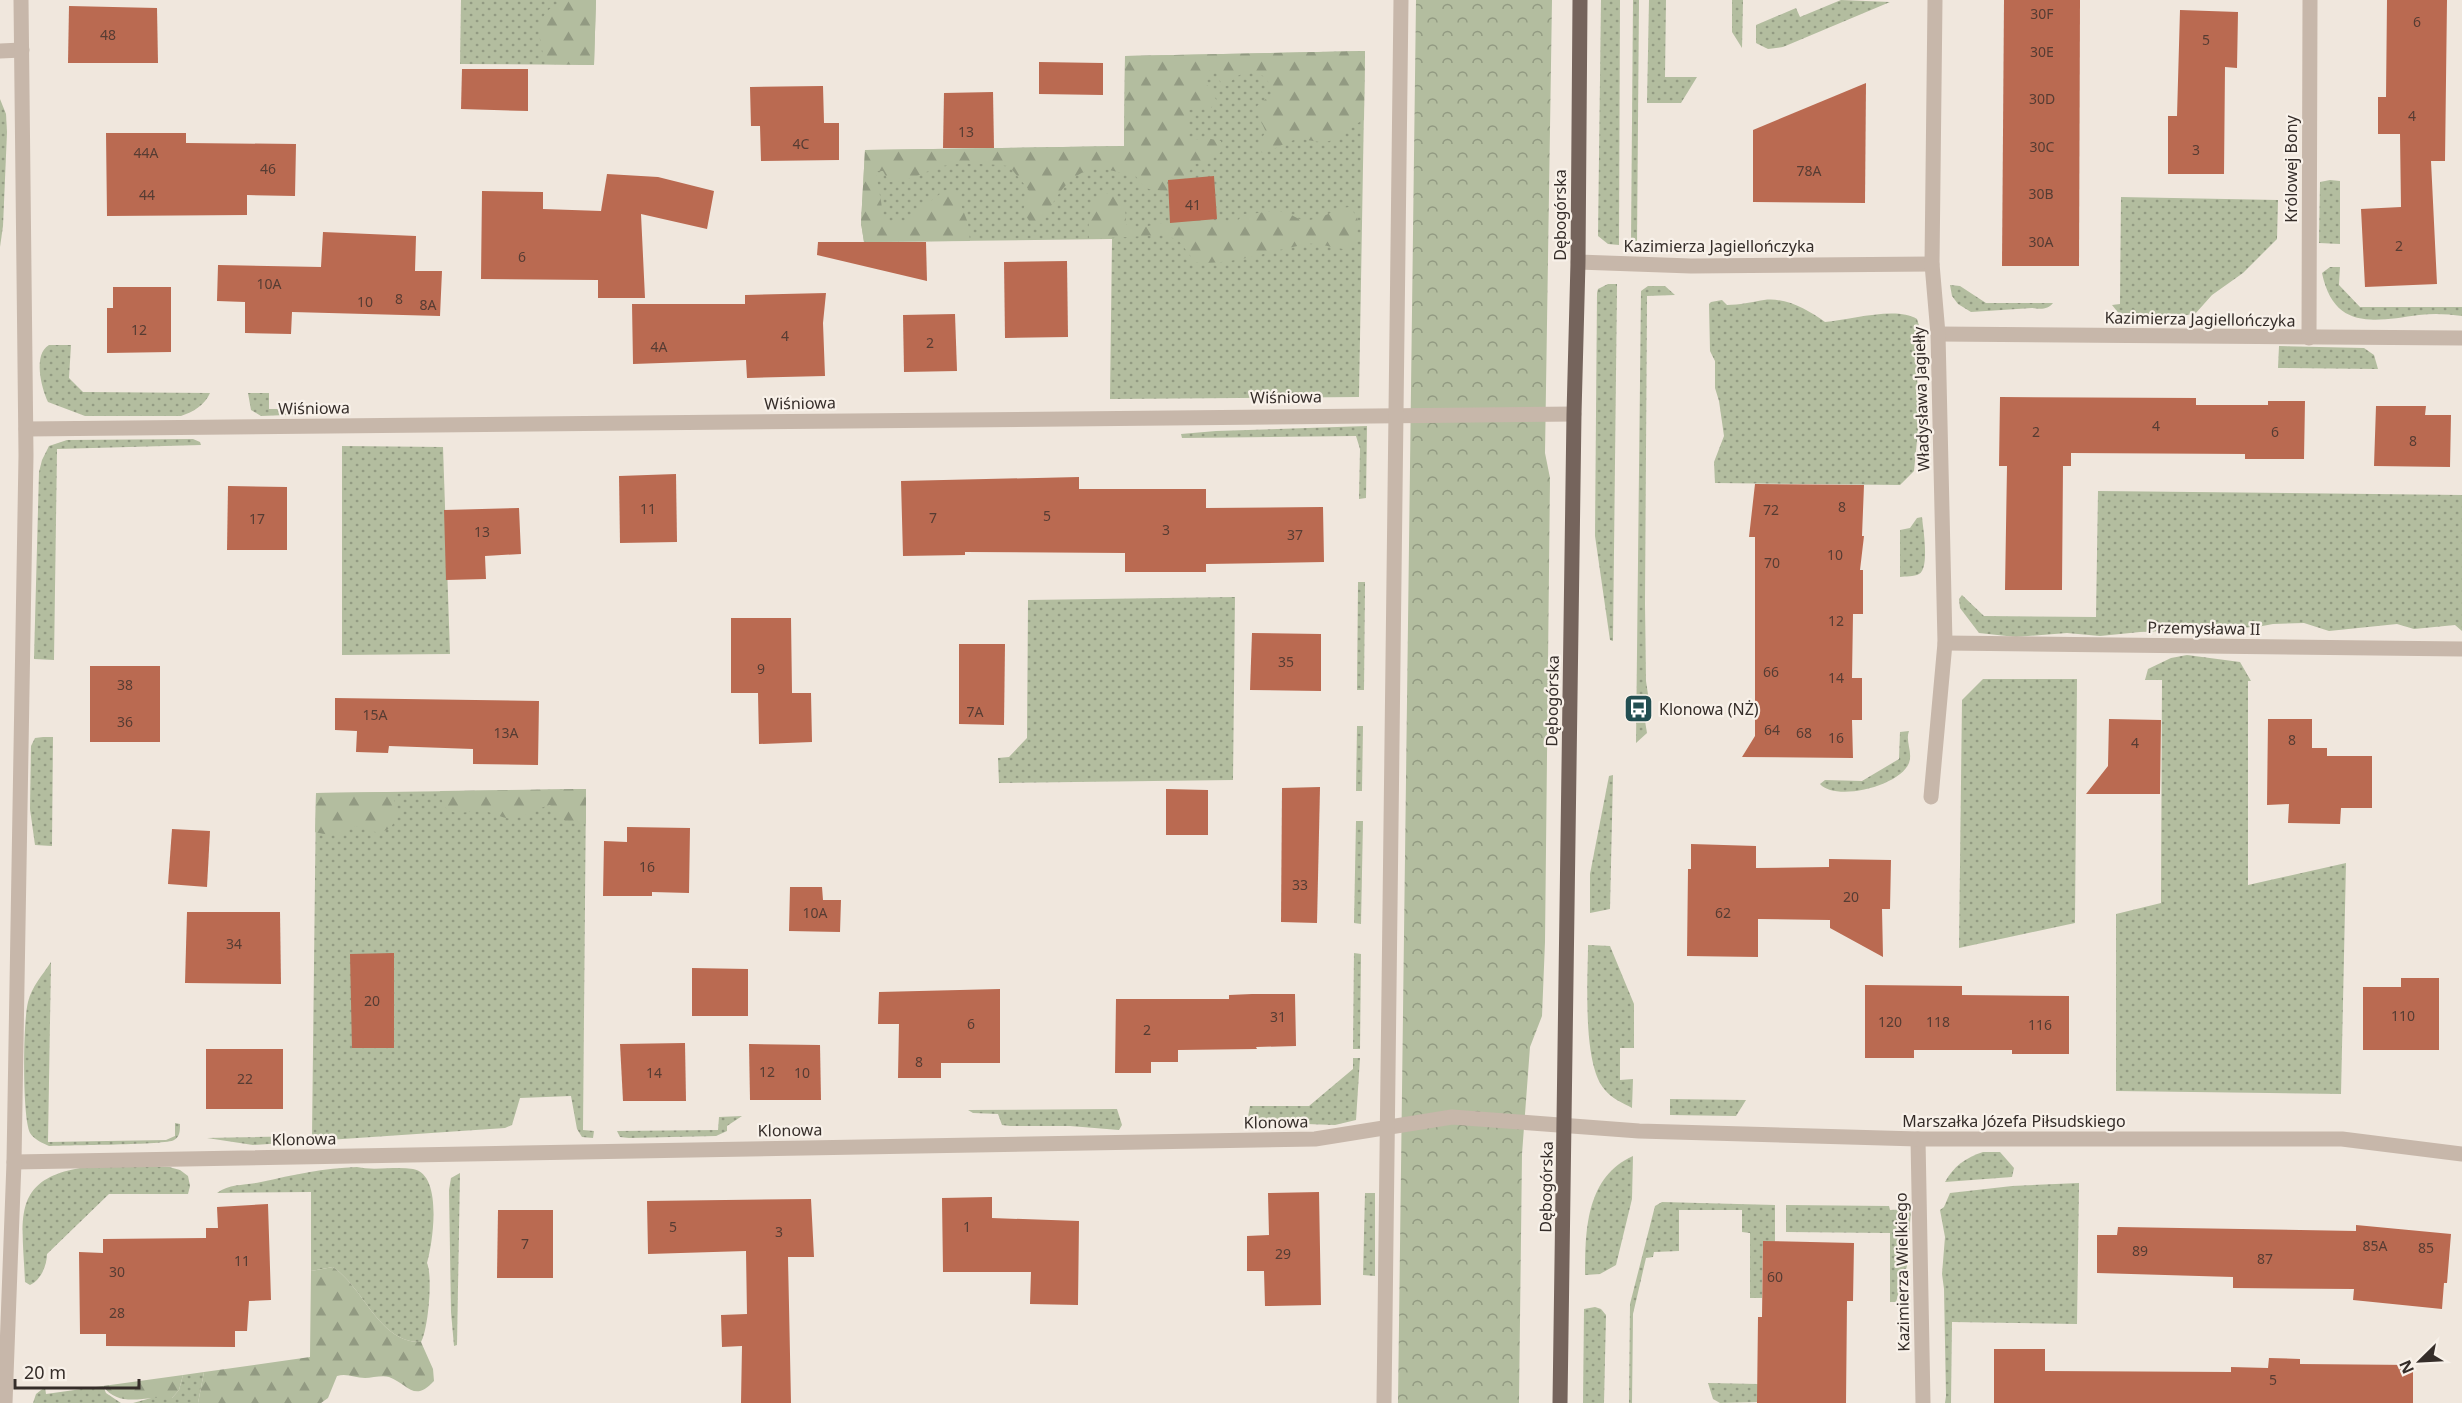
<svg xmlns="http://www.w3.org/2000/svg" width="2462" height="1403" font-family="'Noto Sans',sans-serif">
<style>
.grass{fill:url(#grass-dots)}
.forest{fill:url(#forest-firs)}
.park{fill:url(#park-crowns)}
.building{fill:#ba6a51}
.lines{fill:none;stroke-linecap:round;stroke-linejoin:round}
.minor{stroke:#c7b7aa;stroke-width:15}
.major{stroke:#75645c;stroke-width:15}
.labels{text-anchor:middle;stroke-width:4.5;stroke-linejoin:round;paint-order:stroke}
.number-label{font-size:14px;fill:#563c33}
.street-label{font-size:16px;fill:#352d29;stroke:#f8f1e9}
.poi-label{font-size:16px;fill:#352d29;stroke:#f8f1e9;text-anchor:start}
</style>
<defs>
<pattern id="grass-dots" width="8" height="8" patternUnits="userSpaceOnUse" patternTransform="scale(1.5)"><rect width="8" height="8" fill="#b3bd9f"/><path d="M2 2h.1M6 6h.1" fill="none" stroke="#929a82" stroke-width="1.8" stroke-linecap="round"/></pattern>
<pattern id="forest-firs" width="22" height="20" patternUnits="userSpaceOnUse" patternTransform="scale(1.5)"><rect width="22" height="20" fill="#b3bd9f"/><path d="M5 1l3.5 6h-7zM16 11l3.5 6h-7z" fill="#929a82"/></pattern>
<pattern id="park-crowns" width="20" height="18" patternUnits="userSpaceOnUse" patternTransform="scale(1.5)"><rect width="20" height="18" fill="#b3bd9f"/><path d="M2 6a3 3 0 1 1 6 0M12 15a3 3 0 1 1 6 0" fill="none" stroke="#929a82"/></pattern>
</defs>
<rect width="100%" height="100%" fill="#f0e7dd"/>
<g class="grass">
<polygon points="461,0 596,0 594,65 460,64"/>
<polygon points="1601,0 1620,0 1619,245 1608,244 1598,236"/>
<polygon points="1633,0 1639,0 1637,243 1631,243"/>
<polygon points="1649,0 1666,0 1665,77 1697,77 1681,103 1647,103"/>
<polygon points="1732,0 1743,0 1742,48 1732,32"/>
<polygon points="1841,0 1890,2 1783,47 1768,49 1756,43 1756,25 1796,8 1800,17"/>
<polygon points="1365,51 1359,397 1110,399 1112,239 864,242 861,223 865,150 1124,146 1125,56"/>
<polygon points="0,99 6,114 7,132 3,226 0,247"/>
<polygon points="2330,180 2340,181 2340,244 2319,243 2320,182"/>
<polygon points="2121,197 2278,200 2277,239 2243,273 2212,295 2195,314 2165,317 2121,316 2112,305 2120,304"/>
<path d="M2330 267H2340L2339 285 2360 307H2462V316C2448 314 2434 313 2419 315 2375 321 2334 331 2322 273Z"/>
<polygon points="1608,284 1617,284 1613,641 1610,640 1595,536 1597,293 1598,289"/>
<path d="M1950 285 1960 286 1986 303H2053C2048 310 2040 309 2032 308L1971 312 1958 304 1952 296Z"/>
<polygon points="1648,286 1665,286 1675,295 1647,296 1645,604 1646,681 1650,708 1645,721 1647,733 1636,743 1641,291"/>
<path d="M1722 300 1727 305C1740 305 1751 302 1764 300 1786 297 1808 310 1825 322 1850 320 1896 306 1917 319L1921 332 1917 359 1918 430 1914 471 1900 485 1715 483 1714 462 1724 436 1719 401 1715 388V361L1710 351 1709 304 1711 302Z"/>
<path d="M49 345H71L69 378 83 392 210 393C205 405 193 412 181 416H85L48 402C41 387 33 354 49 345Z"/>
<polygon points="2279,346 2364,348 2374,355 2378,369 2278,368"/>
<polygon points="248,393 269,393 269,409 321,409 312,414 261,416 251,410"/>
<polygon points="1367,426 1366,498 1359,499 1360,449 1356,436 1182,438 1181,434 1216,431"/>
<polygon points="193,439 200,442 201,445 57,449 54,660 34,659 39,472 42,460 49,446 67,440"/>
<polygon points="342,446 443,447 450,654 342,655"/>
<polygon points="2098,491 2462,495 2462,631 2455,625 2414,629 2397,624 2329,631 2304,623 2273,624 2257,627 2140,632 2100,636 2067,633 2016,637 1979,633 1960,608 1959,599 1962,595 1984,616 2096,617"/>
<path d="M1922 517C1923 528 1930 569 1919 574 1914 577 1905 576 1900 577V530L1910 528 1917 518Z"/>
<polygon points="1358,582 1365,582 1364,690 1357,690"/>
<polygon points="1235,597 1233,780 999,783 998,758 1009,757 1027,738 1028,600"/>
<polygon points="2187,655 2240,662 2251,681 2248,681 2248,885 2346,863 2341,1094 2116,1091 2116,914 2161,903 2162,680 2145,680 2148,669 2171,658"/>
<polygon points="1983,679 2077,679 2075,923 1959,948 1962,700"/>
<polygon points="1357,726 1363,726 1362,791 1356,791"/>
<path d="M1909 731C1905 741 1913 752 1909 763 1900 786 1836 802 1820 784L1825 780 1862 781 1899 759 1900 732Z"/>
<polygon points="43,737 53,737 52,846 35,845 30,809 31,746 35,738"/>
<polygon points="1613,775 1610,909 1590,913 1590,874 1609,776"/>
<polygon points="586,789 583,1130 594,1131 593,1138 582,1137 577,1129 571,1096 520,1098 512,1125 505,1128 253,1145 207,1138 312,1136 316,793"/>
<polygon points="1356,821 1363,821 1361,924 1354,923"/>
<path d="M1588 945 1610 946 1634 1004V1048H1620V1080L1633 1079 1632 1108C1623 1103 1611 1098 1605 1090 1582 1065 1588 979 1588 945Z"/>
<polygon points="1354,953 1361,954 1360,1049 1353,1049"/>
<path d="M51 962 48 1142 166 1140 175 1136V1123L180 1124C180 1130 180 1137 174 1140 167 1145 67 1145 49 1146 42 1143 34 1139 30 1133 22 1117 23 1021 28 1002 32 986 42 976 51 962Z"/>
<polygon points="1353,1058 1360,1058 1356,1120 1335,1125 1247,1122 1250,1106 1309,1106 1353,1069"/>
<polygon points="1670,1099 1746,1100 1736,1116 1670,1115"/>
<polygon points="1117,1109 1122,1125 1119,1130 1070,1126 1010,1126 1002,1125 998,1114 973,1113 968,1110"/>
<polygon points="742,1116 727,1126 727,1131 716,1136 629,1138 620,1137 617,1131 718,1130 719,1117"/>
<path d="M1983 1152H2000L2014 1168 2012 1177 1945 1182C1954 1166 1965 1158 1983 1152Z"/>
<path d="M1633 1156 1632 1199 1616 1265 1600 1274 1585 1275C1585 1230 1586 1177 1633 1156Z"/>
<path d="M93 1166 169 1167 180 1170 188 1176 190 1186 188 1194H109L47 1254C47 1265 41 1280 30 1285L25 1282C22 1214 10 1176 93 1166Z"/>
<path d="M357 1167C375 1171 395 1166 413 1169 443 1174 433 1242 427 1263 433 1277 428 1330 421 1342 379 1343 365 1289 333 1267L311 1271V1192L217 1193C231 1183 244 1186 261 1182 293 1175 324 1168 357 1167Z"/>
<polygon points="460,1173 457,1345 454,1346 451,1312 449,1190 451,1178"/>
<polygon points="2079,1183 2077,1324 1952,1322 1951,1403 1945,1403 1946,1396 1944,1289 1942,1274 1945,1237 1940,1210 1944,1207 1950,1193 2012,1186"/>
<polygon points="1365,1193 1375,1193 1375,1276 1363,1275"/>
<polygon points="1662,1202 1775,1205 1775,1242 1763,1242 1762,1298 1750,1298 1750,1233 1742,1232 1742,1210 1679,1210 1679,1251 1654,1252 1653,1257 1646,1258 1633,1314 1632,1403 1629,1403 1630,1304 1655,1206"/>
<polygon points="1786,1205 1889,1206 1890,1210 1911,1209 1907,1266 1896,1302 1890,1302 1890,1233 1786,1232"/>
<polygon points="1595,1307 1601,1309 1606,1315 1604,1403 1583,1403 1584,1309"/>
<polygon points="204,1372 198,1403 133,1403 151,1398 172,1398 179,1390 183,1375"/>
<polygon points="1708,1383 1758,1384 1758,1402 1720,1403 1713,1399"/>
<polygon points="103,1386 106,1393 121,1403 33,1403 36,1394 45,1387 46,1394"/>
</g>
<g class="forest">
<path d="M581 0H596L594 65 547 64C539 44 532 17 557 4 563 0 574 1 581 0Z"/>
<path d="M1365 51 1364 120C1351 125 1344 136 1332 140 1317 146 1305 136 1294 140 1283 143 1275 150 1263 153L1254 148 1266 132 1258 115 1257 106 1271 95C1273 80 1257 66 1242 74 1236 76 1231 81 1227 86L1221 84 1217 70 1208 71 1204 80 1217 101 1211 108 1188 110V140L1211 139 1221 141V152L1212 159 1192 165 1187 178 1167 180 1168 191C1150 189 1146 193 1135 175 1123 174 1108 168 1097 169 1067 171 1055 201 1041 223L1031 224 1023 211 1029 190 1009 166C993 164 958 162 943 166 921 172 914 181 889 182L883 171H877C876 186 883 200 882 216L890 222H910L914 214 945 190 957 195 968 223 970 241 864 242 861 223 865 150 1124 146 1125 56Z"/>
<path d="M1104 193C1124 195 1126 206 1126 224L1133 230C1156 223 1206 214 1228 224L1236 222 1244 214C1257 214 1270 210 1282 212 1293 213 1298 222 1309 220 1324 219 1336 207 1350 207L1357 217 1359 228 1355 233 1357 242 1350 249C1336 250 1321 242 1308 244 1271 250 1233 266 1195 262L1179 241 1166 235 1089 239C1088 220 1088 205 1104 193Z"/>
<path d="M586 789V824L565 821 550 805C538 808 527 816 515 818 503 820 498 814 488 812 466 808 444 825 440 791Z"/>
<path d="M392 792C397 808 401 832 376 832 369 832 361 827 353 826 334 835 338 837 315 832L316 793Z"/>
<path d="M333 1267C365 1289 379 1343 421 1342L433 1369 434 1381C414 1403 408 1384 389 1377 382 1375 372 1378 365 1378 355 1378 347 1373 337 1376L328 1398 321 1403H198L204 1372 310 1357 311 1271Z"/>
<path d="M183 1375 179 1390 172 1398C166 1398 159 1398 153 1398 133 1400 115 1403 103 1386Z"/>
</g>
<polygon class="park" points="1416,0 1552,0 1545,453 1550,478 1545,942 1542,1016 1530,1047 1522,1154 1519,1403 1398,1403"/>
<g class="building">
<polygon points="2004,0 2080,0 2079,266 2002,266"/>
<polygon points="2387,0 2447,0 2445,161 2431,161 2437,284 2365,287 2361,209 2401,207 2400,134 2378,134 2378,97 2386,97"/>
<polygon points="69,6 157,8 158,63 68,63"/>
<polygon points="2180,10 2238,12 2237,68 2225,67 2224,174 2168,174 2168,116 2177,116"/>
<polygon points="1039,62 1103,63 1103,95 1039,94"/>
<polygon points="462,69 528,69 528,111 461,109"/>
<polygon points="1866,83 1865,203 1753,202 1753,130"/>
<polygon points="823,86 824,123 839,123 839,160 761,161 760,126 751,126 750,87"/>
<polygon points="993,92 994,148 943,148 944,93"/>
<polygon points="106,133 186,133 186,143 296,144 295,196 247,195 247,215 107,216"/>
<polygon points="607,174 658,177 714,191 707,229 641,214 645,298 598,298 598,280 481,279 482,191 543,192 543,209 601,211"/>
<polygon points="1214,176 1217,219 1170,223 1168,180"/>
<polygon points="323,232 416,236 415,271 442,271 440,316 292,312 291,334 245,333 245,302 217,301 218,265 321,267"/>
<polygon points="818,242 926,242 927,281 817,255"/>
<polygon points="1067,261 1068,337 1005,338 1004,262"/>
<polygon points="113,287 171,287 171,352 107,353 107,308 113,308"/>
<polygon points="826,293 823,323 825,376 747,378 746,360 633,364 632,304 745,304 745,295"/>
<polygon points="955,314 957,371 904,372 903,315"/>
<polygon points="2000,397 2196,398 2196,405 2268,405 2268,401 2305,401 2304,459 2245,459 2245,454 2071,453 2071,466 2063,466 2062,590 2005,590 2007,466 1999,466"/>
<polygon points="2376,406 2426,406 2425,415 2451,415 2450,467 2374,466"/>
<polygon points="676,474 677,542 620,543 619,476"/>
<polygon points="1079,477 1079,489 1206,489 1206,508 1323,507 1324,562 1206,564 1206,572 1125,572 1125,553 965,552 965,555 903,556 901,481"/>
<polygon points="1755,484 1864,485 1862,536 1864,536 1860,570 1863,570 1863,614 1853,614 1852,678 1862,678 1862,720 1852,720 1853,758 1742,757 1755,736 1755,537 1749,537"/>
<polygon points="228,486 287,487 287,550 227,550"/>
<polygon points="519,508 521,554 485,556 486,579 446,580 444,510"/>
<polygon points="731,618 791,618 792,693 811,693 812,742 759,744 758,693 731,693"/>
<polygon points="1252,633 1321,634 1321,691 1250,690"/>
<polygon points="959,644 1005,644 1004,725 959,724"/>
<rect x="90" y="666" width="70" height="76"/>
<polygon points="335,698 539,701 538,765 473,764 473,749 389,746 388,753 356,752 357,731 335,730"/>
<polygon points="2109,719 2161,720 2160,794 2086,794 2108,766"/>
<polygon points="2268,719 2312,719 2312,748 2327,748 2327,756 2372,756 2372,808 2341,808 2340,824 2288,823 2289,804 2267,805"/>
<polygon points="1320,787 1317,923 1281,922 1282,788"/>
<polygon points="1166,789 1208,790 1208,835 1166,835"/>
<polygon points="627,827 690,828 689,893 652,892 652,896 603,896 604,841 627,842"/>
<polygon points="172,829 210,831 207,887 168,884"/>
<polygon points="1691,844 1756,846 1756,868 1829,867 1829,859 1891,860 1890,909 1882,909 1883,957 1830,928 1830,920 1758,919 1758,957 1687,956 1688,869 1691,869"/>
<polygon points="790,887 822,887 823,900 841,900 840,932 789,931"/>
<polygon points="187,912 280,912 281,984 185,983"/>
<polygon points="394,953 394,1048 352,1048 350,954"/>
<polygon points="692,968 748,969 748,1016 692,1016"/>
<polygon points="2401,978 2439,978 2439,1050 2363,1050 2363,987 2401,987"/>
<polygon points="1865,985 1962,986 1962,995 2069,996 2069,1054 2012,1054 2012,1050 1914,1050 1914,1058 1865,1058"/>
<polygon points="1000,989 1000,1063 941,1063 941,1078 898,1078 899,1024 878,1024 879,992"/>
<polygon points="1252,994 1295,994 1296,1046 1256,1047 1257,1049 1178,1050 1178,1062 1151,1062 1151,1073 1115,1073 1116,999 1229,999 1229,995"/>
<polygon points="685,1043 686,1101 623,1101 620,1044"/>
<polygon points="749,1044 820,1045 821,1100 750,1100"/>
<rect x="206" y="1049" width="77" height="60"/>
<polygon points="1319,1192 1321,1305 1265,1306 1264,1271 1247,1271 1247,1236 1269,1235 1268,1193"/>
<polygon points="992,1197 992,1218 1079,1221 1078,1305 1030,1304 1031,1272 943,1272 942,1198"/>
<polygon points="811,1199 814,1257 788,1257 791,1403 741,1403 742,1346 722,1347 721,1315 747,1314 746,1251 648,1254 647,1201"/>
<polygon points="268,1204 271,1300 249,1301 247,1331 235,1331 235,1347 106,1346 106,1334 80,1334 79,1252 103,1253 103,1239 206,1238 206,1228 218,1228 217,1207"/>
<polygon points="498,1210 553,1210 553,1278 497,1278"/>
<polygon points="2356,1225 2451,1234 2447,1283 2444,1283 2442,1309 2353,1300 2354,1289 2233,1288 2233,1277 2097,1273 2097,1235 2117,1235 2118,1227 2356,1231"/>
<polygon points="1763,1241 1854,1243 1853,1301 1847,1301 1846,1403 1757,1403 1758,1317 1762,1317"/>
<polygon points="1994,1349 2045,1349 2045,1371 2231,1372 2231,1367 2268,1368 2269,1358 2300,1359 2300,1364 2413,1365 2413,1403 1994,1403"/>
</g>
<g class="lines">
<g class="minor">
<polyline points="0,51 22,50"/>
<polyline points="1578,262 1691,266 1932,264"/>
<polyline points="1938,334 2462,338"/>
<polyline points="2309,338 2310,0"/>
<polyline points="26,429 1574,414"/>
<polyline points="1945,643 2462,649"/>
<polyline points="1931,797 1945,643 1938,334 1932,264 1935,0"/>
<polyline points="1918,1139 1923,1403"/>
<polyline points="14,1162 1315,1139 1452,1117 1639,1131 1918,1139 2342,1139 2462,1154"/>
<polyline points="5,1403 14,1162 26,455 21,0"/>
<polyline points="1384,1403 1401,0"/>
</g>
<polyline class="major" points="1560,1403 1574,414 1578,262 1580,0"/>
</g>
<defs>
<symbol id="bus-square" viewBox="-11 -11 22 22"><rect x="-9" y="-9" width="18" height="18" rx="4" fill="#234f52" stroke="#f8f1e9"/><path d="M-5-6H5V4H4V6H2V4H-2V6H-4V4H-5ZM-3.5-4V0h7V-4ZM-3.5 1.2v1.5H-2V1.2ZM2 1.2v1.5H3.5V1.2Z" fill="#fff"/></symbol>
</defs>
<g fill-rule="evenodd">
<use href="#bus-square" x="1622" y="692" width="33" height="33"/>
</g>
<g class="labels">
<g class="number-label">
<text x="2042" y="19">30F</text>
<text x="2417" y="27">6</text>
<text x="108" y="40">48</text>
<text x="2206" y="45">5</text>
<text x="2042" y="57">30E</text>
<text x="2042" y="104">30D</text>
<text x="2412" y="121">4</text>
<text x="966" y="137">13</text>
<text x="801" y="149">4C</text>
<text x="2042" y="152">30C</text>
<text x="2196" y="155">3</text>
<text x="146" y="158">44A</text>
<text x="268" y="174">46</text>
<text x="1809" y="176">78A</text>
<text x="2041" y="199">30B</text>
<text x="147" y="200">44</text>
<text x="1193" y="210">41</text>
<text x="2041" y="247">30A</text>
<text x="2399" y="251">2</text>
<text x="522" y="262">6</text>
<text x="269" y="289">10A</text>
<text x="399" y="304">8</text>
<text x="365" y="307">10</text>
<text x="428" y="310">8A</text>
<text x="139" y="335">12</text>
<text x="785" y="341">4</text>
<text x="930" y="348">2</text>
<text x="659" y="352">4A</text>
<text x="2156" y="431">4</text>
<text x="2036" y="437">2</text>
<text x="2275" y="437">6</text>
<text x="2413" y="446">8</text>
<text x="1842" y="512">8</text>
<text x="648" y="514">11</text>
<text x="1771" y="515">72</text>
<text x="1047" y="521">5</text>
<text x="933" y="523">7</text>
<text x="257" y="524">17</text>
<text x="1166" y="535">3</text>
<text x="482" y="537">13</text>
<text x="1295" y="540">37</text>
<text x="1835" y="560">10</text>
<text x="1772" y="568">70</text>
<text x="1836" y="626">12</text>
<text x="1286" y="667">35</text>
<text x="761" y="674">9</text>
<text x="1771" y="677">66</text>
<text x="1836" y="683">14</text>
<text x="125" y="690">38</text>
<text x="975" y="717">7A</text>
<text x="375" y="720">15A</text>
<text x="125" y="727">36</text>
<text x="1772" y="735">64</text>
<text x="506" y="738">13A</text>
<text x="1804" y="738">68</text>
<text x="1836" y="743">16</text>
<text x="2292" y="745">8</text>
<text x="2135" y="748">4</text>
<text x="647" y="872">16</text>
<text x="1300" y="890">33</text>
<text x="1851" y="902">20</text>
<text x="815" y="918">10A</text>
<text x="1723" y="918">62</text>
<text x="234" y="949">34</text>
<text x="372" y="1006">20</text>
<text x="2403" y="1021">110</text>
<text x="1278" y="1022">31</text>
<text x="1890" y="1027">120</text>
<text x="1938" y="1027">118</text>
<text x="971" y="1029">6</text>
<text x="2040" y="1030">116</text>
<text x="1147" y="1035">2</text>
<text x="919" y="1067">8</text>
<text x="767" y="1077">12</text>
<text x="654" y="1078">14</text>
<text x="802" y="1078">10</text>
<text x="245" y="1084">22</text>
<text x="673" y="1232">5</text>
<text x="967" y="1232">1</text>
<text x="779" y="1237">3</text>
<text x="525" y="1249">7</text>
<text x="2375" y="1251">85A</text>
<text x="2426" y="1253">85</text>
<text x="2140" y="1256">89</text>
<text x="1283" y="1259">29</text>
<text x="2265" y="1264">87</text>
<text x="242" y="1266">11</text>
<text x="117" y="1277">30</text>
<text x="1775" y="1282">60</text>
<text x="117" y="1318">28</text>
<text x="2273" y="1385">5</text>
</g>
<g class="street-label">
<text transform="translate(2291 169) rotate(-90)" y="6">Królowej Bony</text>
<text transform="translate(1560 215) rotate(-90)" y="6">Dębogórska</text>
<text x="1719" y="252">Kazimierza Jagiellończyka</text>
<text transform="translate(2200 319) rotate(1)" y="6">Kazimierza Jagiellończyka</text>
<text transform="translate(1286 397) rotate(-1)" y="6">Wiśniowa</text>
<text transform="translate(1921 399) rotate(-92)" y="6">Władysława Jagiełły</text>
<text transform="translate(800 403) rotate(-1)" y="6">Wiśniowa</text>
<text transform="translate(314 408) rotate(-1)" y="6">Wiśniowa</text>
<text transform="translate(2204 628) rotate(1)" y="6">Przemysława II</text>
<text transform="translate(1552 701) rotate(-89)" y="6">Dębogórska</text>
<text x="2014" y="1127">Marszałka Józefa Piłsudskiego</text>
<text transform="translate(1276 1122) rotate(-1)" y="6">Klonowa</text>
<text transform="translate(790 1130) rotate(-1)" y="6">Klonowa</text>
<text transform="translate(304 1139) rotate(-1)" y="6">Klonowa</text>
<text transform="translate(1546 1187) rotate(-89)" y="6">Dębogórska</text>
<text transform="translate(1902 1272) rotate(-91)" y="6">Kazimierza Wielkiego</text>
</g>
<g class="poi-label">
<text x="1659" y="715">Klonowa (NŻ)</text>
</g>
</g>
<g transform="translate(2420 1361) rotate(246)" stroke="#f8f1e9" stroke-width="4.5" paint-order="stroke">
<path d="M0-4.5L10 22L0 15L-10 22Z" fill="#352d29"/>
<text y="-9" font-size="16" font-weight="bold" text-anchor="middle" fill="#352d29">N</text>
</g>
<path d="M15 1379v9h124v-9" fill="none" stroke="#352d29" stroke-width="3"/>
<text x="24" y="1379" font-size="18" fill="#352d29" stroke="#f8f1e9" stroke-width="4.5" paint-order="stroke">20 m</text>
</svg>
